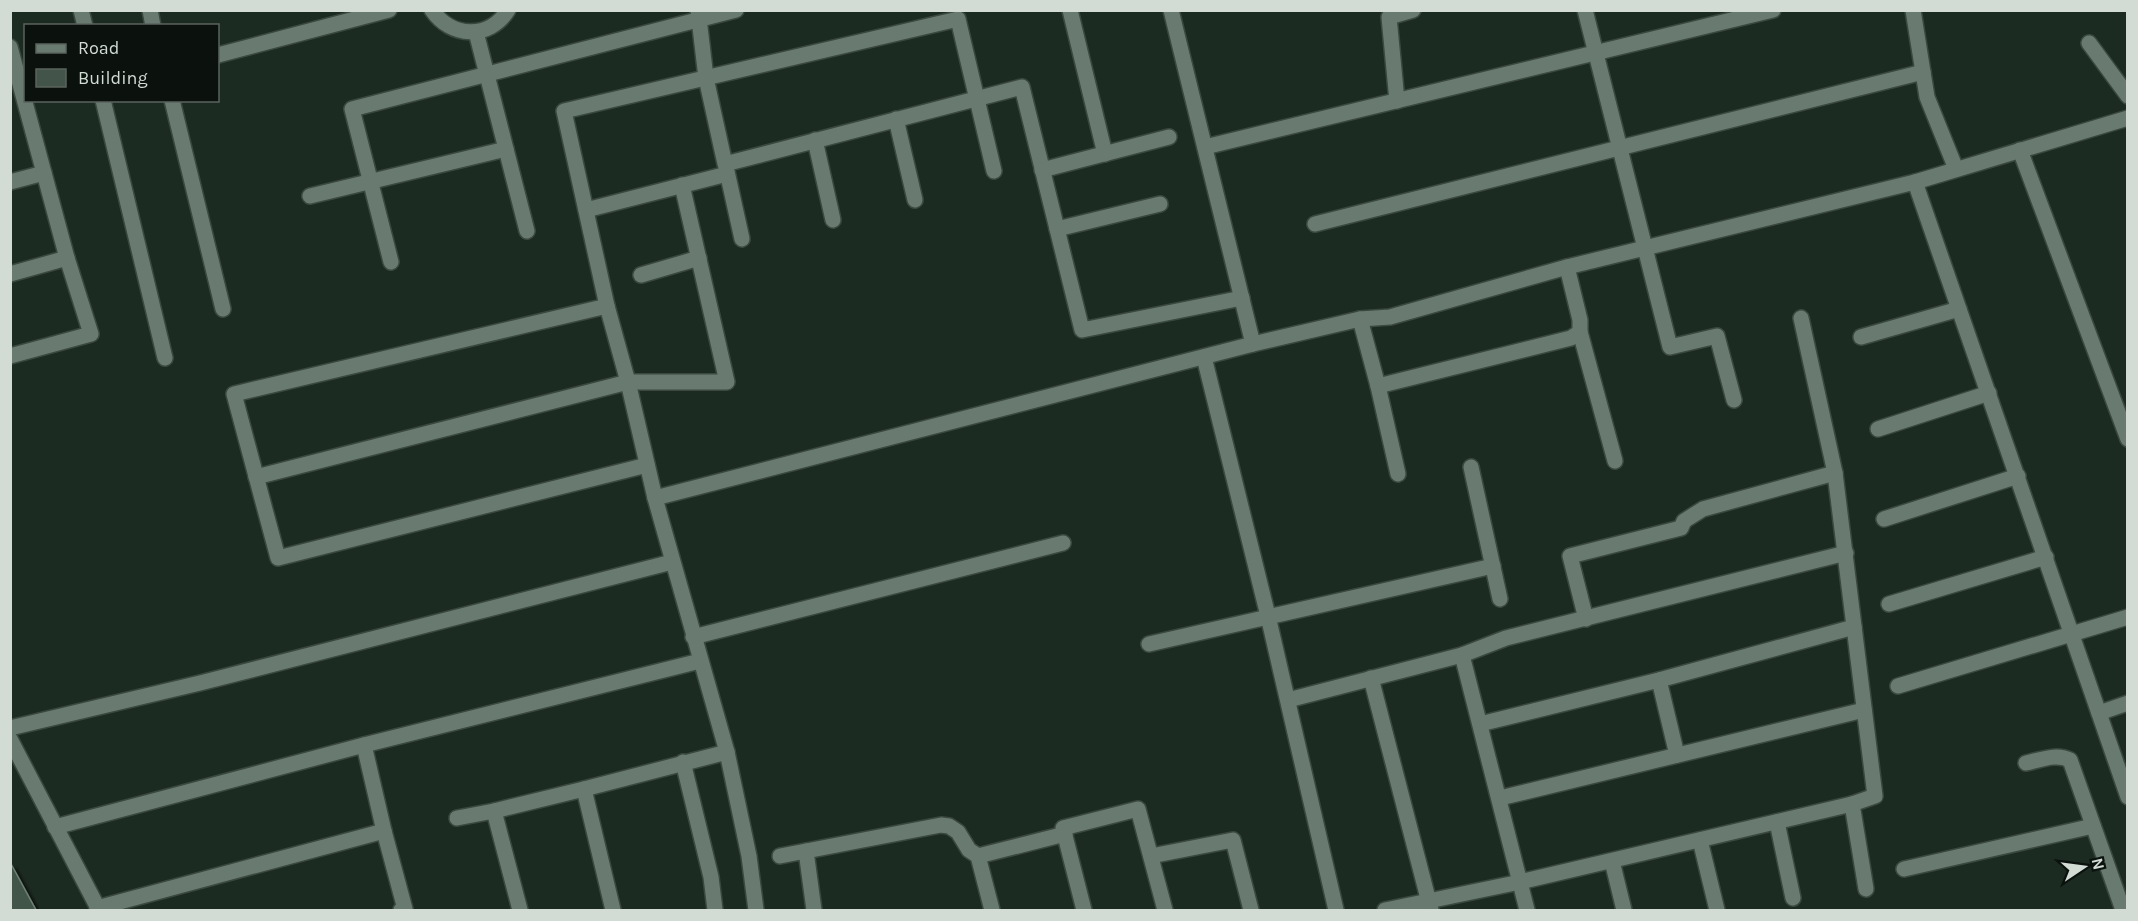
<svg xmlns="http://www.w3.org/2000/svg" width="2138" height="921" font-family="Karla,sans-serif">
<style>
.building{fill:#43544a;stroke:#708276;stroke-width:1.5;filter:url(#shadow)}
.lines{fill:none;stroke-linecap:round;stroke-linejoin:round}
.minor-casing{stroke:#3a4840;stroke-width:18}
.minor{stroke:#697b70;stroke-width:15}
</style>
<defs>
<filter id="shadow"><feDropShadow dx="5.5" dy="5.5" stdDeviation="1.5" flood-color="#0009"/></filter>
</defs>
<rect width="100%" height="100%" fill="#1c2b22"/>
<polygon class="building" points="10,862 36,910 10,910"/>
<g class="lines">
<defs>
<g id="minor">
<polyline points="81,10 85,26"/>
<polyline points="150,10 153,26"/>
<path d="M432 10C451 38 489 40 508 10"/>
<polyline points="698,10 706,78 725,164 1022,87 1082,330 1242,298"/>
<polyline points="1070,10 1105,154"/>
<polyline points="1171,10 1253,344 1360,319 1390,317 1567,267 1915,182"/>
<polyline points="1585,10 1670,347 1717,336 1734,400"/>
<polyline points="1913,10 1927,97 1956,169"/>
<polyline points="2089,43 2128,96"/>
<polyline points="10,47 67,258 91,334 10,356"/>
<polyline points="218,55 389,10"/>
<polyline points="103,100 165,358"/>
<polyline points="172,100 223,309"/>
<polyline points="1397,101 1389,17 1413,10"/>
<polyline points="2128,118 1915,182 2128,797"/>
<polyline points="896,119 915,200"/>
<polyline points="815,140 833,220"/>
<polyline points="1205,147 1773,10"/>
<polyline points="506,149 527,231"/>
<polyline points="2020,150 2128,439"/>
<polyline points="726,167 742,239"/>
<polyline points="1042,170 1169,137"/>
<polyline points="10,182 44,173"/>
<polyline points="310,196 506,149 476,32"/>
<polyline points="586,210 727,174"/>
<polyline points="1315,224 1923,72"/>
<polyline points="1057,229 1160,204"/>
<polyline points="391,262 352,109 736,10"/>
<polyline points="10,274 67,258"/>
<polyline points="641,275 699,258"/>
<polyline points="607,306 234,394 278,558 647,465"/>
<polyline points="1360,319 1378,386 1398,474"/>
<polyline points="1580,332 1615,461"/>
<polyline points="1861,337 1959,309"/>
<polyline points="1204,357 1268,616 1336,910"/>
<polyline points="1378,386 1571,338 1580,332 1580,320 1567,267"/>
<polyline points="1878,429 1989,393"/>
<polyline points="1471,467 1500,599"/>
<polyline points="256,477 628,382 727,382 682,185"/>
<polyline points="655,498 1253,344"/>
<polyline points="1884,519 2018,476"/>
<polyline points="1889,604 2046,557"/>
<polyline points="1586,619 1570,556 1681,528 1684,521 1703,509 1835,473"/>
<polyline points="693,637 1063,543"/>
<polyline points="1149,644 1493,566"/>
<polyline points="1462,655 1527,910"/>
<polyline points="1371,678 1431,910"/>
<polyline points="1659,680 1677,755"/>
<polyline points="1898,686 2128,617"/>
<polyline points="1288,700 1462,655 1506,638 1846,553"/>
<polyline points="2099,713 2128,703"/>
<polyline points="1480,724 1659,680 1854,627"/>
<polyline points="10,728 200,683 672,562"/>
<polyline points="10,739 99,910"/>
<polyline points="364,745 384,831 405,909 401,910"/>
<polyline points="683,762 711,877 715,910"/>
<path d="M2026 763C2041 760 2056 753 2070 760L2123 910"/>
<polyline points="1500,798 1864,710"/>
<polyline points="1852,804 1866,889"/>
<polyline points="457,818 494,811"/>
<polyline points="1777,822 1793,898"/>
<polyline points="55,827 364,745 700,661"/>
<polyline points="1700,840 1717,910"/>
<polyline points="806,851 941,825 949,826 958,832 969,850 978,856 992,910"/>
<polyline points="780,856 806,851 814,910"/>
<polyline points="978,856 1065,834"/>
<polyline points="1151,856 1233,840 1251,910"/>
<polyline points="1612,861 1624,910"/>
<polyline points="1904,869 2093,826"/>
<polyline points="97,908 384,831"/>
<polyline points="520,910 494,811 584,789"/>
<polyline points="613,910 584,789 727,752"/>
<polyline points="756,910 749,856 727,752 655,498 628,382 607,306 564,111 958,19 994,171"/>
<polyline points="1084,910 1063,828 1138,809 1165,910"/>
<polyline points="1385,910 1520,882 1852,804 1875,796 1835,473 1801,318"/>
</g>
</defs>
<use href="#minor" class="minor-casing"/>
<use href="#minor" class="minor"/>
</g>
<rect width="2138" height="921" fill="none" stroke="#d2dcd5" stroke-width="24"/>
<rect x="24" y="24" width="195" height="78" fill="#0b120e" stroke="#5b635e" stroke-width="1.5"/>
<rect x="36" y="44" width="30" height="9" fill="#697b70" stroke="#5b635e" stroke-width="1.5"/>
<text x="78" y="54" font-size="18" fill="#d2dcd5">Road</text>
<rect x="36" y="69" width="30" height="18" fill="#43544a" stroke="#5b635e" stroke-width="1.5"/>
<text x="78" y="84" font-size="18" fill="#d2dcd5">Building</text>
<g transform="translate(2084 867) rotate(77)" stroke="#0b120e" stroke-width="4.5" paint-order="stroke">
<path d="M0-4.5L10 22L0 15L-10 22Z" fill="#d2dcd5"/>
<text y="-9" font-size="16" font-weight="bold" text-anchor="middle" fill="#d2dcd5">N</text>
</g>
</svg>
